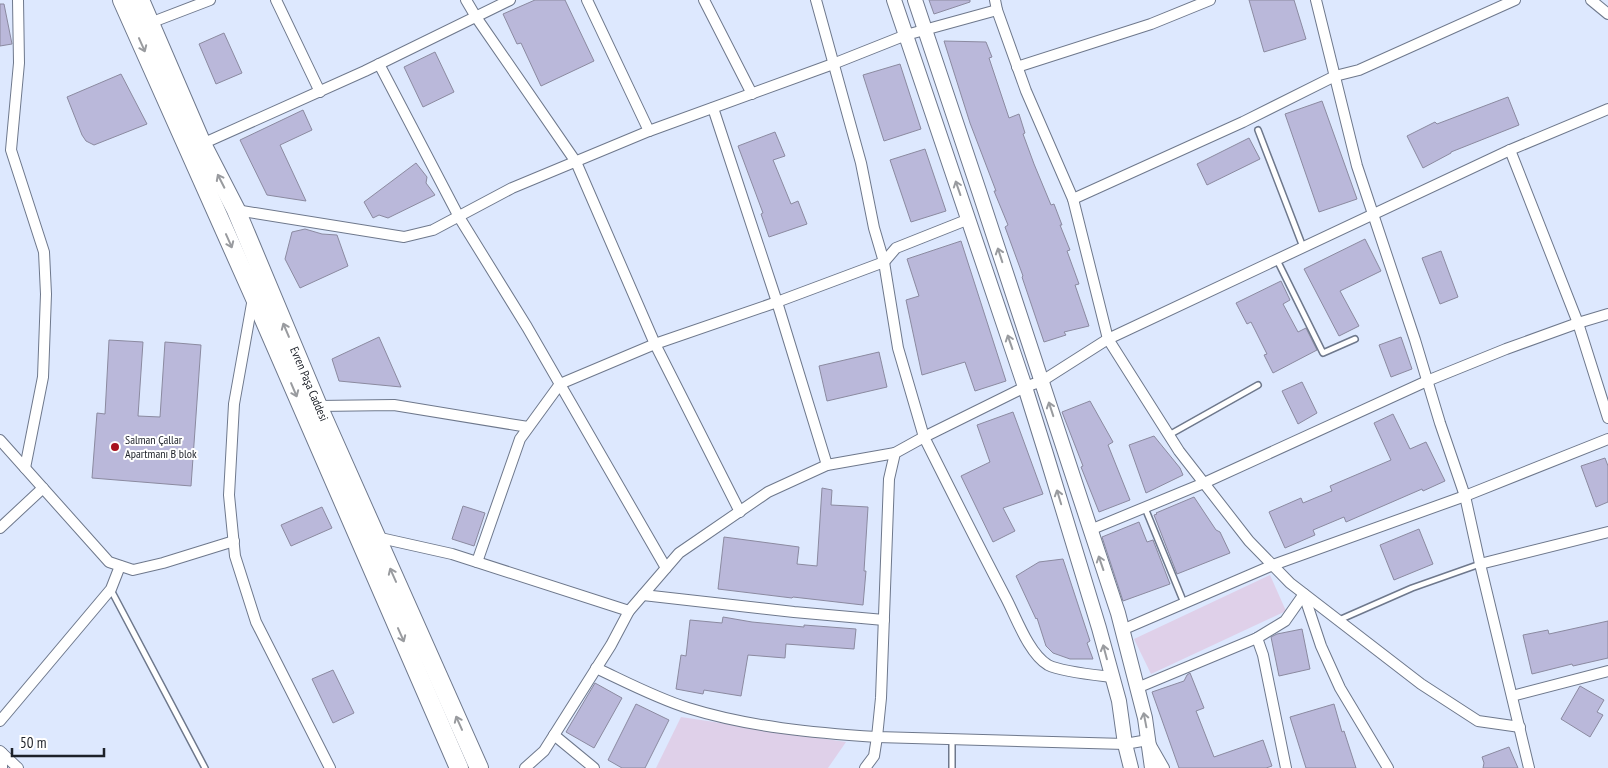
<svg xmlns="http://www.w3.org/2000/svg" width="1608" height="768" font-family="'PT Sans Narrow',sans-serif">
<style>
.green{fill:#dfd0e9}
.building{fill:#bab8da;stroke:#8b8aa0}
.lines{fill:none;stroke-linecap:round;stroke-linejoin:round}
.service-casing{stroke:#6e788c;stroke-width:8}
.minor-casing{stroke:#6e788c;stroke-width:12}
.tertiary-casing{stroke:#6e788c;stroke-width:16}
.trunk-casing{stroke:#6e788c;stroke-width:20}
.service{stroke:#fff;stroke-width:5}
.minor{stroke:#fff;stroke-width:10}
.tertiary{stroke:#fff;stroke-width:14}
.trunk{stroke:#fff;stroke-width:18}
.oneway{stroke:#999b9f}
.poi-dot{fill:#a8111f;stroke:#fff;stroke-width:2}
.labels{text-anchor:middle;stroke-width:4;stroke-linejoin:round;paint-order:stroke}
.street-label{font-size:12px;fill:#1d2129;stroke:#fff}
.poi-label{font-size:12px;fill:#1d2129;stroke:#fff;text-anchor:start}
</style>
<rect width="100%" height="100%" fill="#dde8fe"/>
<g class="green">
<polygon points="1270,575 1286,611 1151,674 1134,639"/>
<polygon points="681,717 846,742 828,768 656,768"/>
</g>
<g class="building">
<polygon points="535,0 565,0 594,61 541,86 521,43 517,44 503,14"/>
<polygon points="929,0 970,0 970,2 934,14"/>
<polygon points="1249,0 1294,0 1306,39 1264,52"/>
<polygon points="0,4 4,4 12,44 0,46"/>
<polygon points="224,33 242,73 216,84 199,44"/>
<polygon points="944,41 986,42 992,57 989,58 1009,118 1019,114 1025,133 1023,134 1034,164 1051,205 1054,204 1062,225 1060,225 1070,250 1067,251 1079,284 1075,285 1089,326 1064,332 1066,335 1044,342 1022,277 1023,276 1005,227 1008,225 994,191 996,191 970,123"/>
<polygon points="435,52 454,92 423,107 404,67"/>
<polygon points="900,64 921,129 884,141 863,75"/>
<polygon points="121,74 147,124 94,145 86,141 82,135 67,97"/>
<polygon points="1508,97 1519,125 1451,152 1451,153 1423,168 1407,136 1435,122 1437,124"/>
<polygon points="1322,101 1357,199 1319,212 1285,114"/>
<polygon points="303,110 312,130 280,145 306,201 267,195 240,140"/>
<polygon points="775,132 785,156 773,160 791,204 798,201 807,224 769,237 761,214 763,213 738,146"/>
<polygon points="1249,138 1260,159 1207,185 1197,164"/>
<polygon points="925,149 946,211 911,222 890,160"/>
<polygon points="416,163 427,177 426,183 435,195 388,218 379,215 373,218 364,202"/>
<polygon points="305,229 322,234 337,235 348,266 300,288 285,259 292,232"/>
<polygon points="1365,239 1381,271 1340,291 1359,326 1339,336 1304,269"/>
<polygon points="961,241 1006,381 975,391 965,362 922,375 906,300 919,296 907,259"/>
<polygon points="1441,251 1458,297 1440,304 1422,258"/>
<polygon points="1281,281 1290,300 1283,304 1298,332 1306,328 1317,350 1273,373 1264,355 1267,354 1251,322 1247,324 1236,303"/>
<polygon points="379,337 401,387 339,381 332,359"/>
<polygon points="1401,337 1412,369 1391,377 1379,345"/>
<polygon points="109,340 143,342 138,416 160,417 165,342 201,345 191,486 92,478 97,413 105,414"/>
<polygon points="879,352 887,387 827,401 819,366"/>
<polygon points="1302,382 1317,413 1298,424 1282,391"/>
<polygon points="1090,401 1113,442 1108,445 1130,500 1099,512 1081,467 1083,466 1062,412"/>
<polygon points="1013,412 1043,494 1003,508 1015,531 993,542 961,476 990,462 977,425"/>
<polygon points="1393,414 1410,449 1426,442 1445,481 1423,491 1422,489 1346,522 1344,517 1313,530 1315,535 1285,548 1269,512 1301,498 1303,503 1332,491 1330,486 1391,460 1374,423"/>
<polygon points="1154,436 1180,468 1183,475 1146,493 1129,445"/>
<polygon points="1605,458 1608,466 1608,502 1596,507 1581,466"/>
<polygon points="822,488 832,490 831,505 868,507 864,571 866,571 863,605 793,597 792,598 718,589 724,537 799,547 797,564 817,566"/>
<polygon points="1194,497 1216,530 1220,532 1230,553 1177,574 1154,515 1157,514 1156,513"/>
<polygon points="463,506 485,513 474,546 452,539"/>
<polygon points="322,507 332,528 291,546 281,525"/>
<polygon points="1139,522 1147,542 1153,540 1170,584 1123,601 1102,537"/>
<polygon points="1419,529 1433,564 1394,580 1380,545"/>
<polygon points="1063,559 1090,641 1087,643 1093,659 1070,659 1053,653 1046,646 1037,618 1036,619 1016,576 1039,562"/>
<polygon points="723,617 752,622 804,627 804,625 856,629 854,649 786,644 785,658 748,655 741,696 704,690 703,694 676,689 681,655 686,656 690,620 722,623"/>
<polygon points="1608,621 1608,658 1573,666 1572,664 1532,674 1523,635 1548,630 1549,634"/>
<polygon points="1302,629 1310,669 1279,676 1271,637 1277,634"/>
<polygon points="333,670 354,713 333,723 312,679"/>
<polygon points="1190,673 1204,708 1196,711 1214,757 1263,740 1272,766 1266,768 1179,768 1152,692 1184,681 1187,675"/>
<polygon points="595,683 622,698 594,748 566,732"/>
<polygon points="1580,686 1604,700 1597,712 1603,715 1590,737 1561,719"/>
<polygon points="636,704 669,720 645,768 622,768 608,760"/>
<polygon points="1334,704 1342,732 1344,731 1356,768 1306,768 1290,717"/>
<polygon points="1509,747 1518,768 1483,768 1484,763 1482,757"/>
</g>
<g class="lines">
<defs>
<g id="service">
<polyline points="1258,130 1303,247"/>
<polyline points="1277,260 1323,353 1355,339"/>
<polyline points="1169,435 1258,385"/>
<polyline points="1145,508 1184,603"/>
<polyline points="111,590 205,768"/>
<polyline points="1339,620 1412,588 1480,564"/>
<polyline points="952,739 952,768"/>
</g>
<g id="minor">
<polyline points="18,0 19,63 11,150 44,252 46,294 43,377 25,468"/>
<polyline points="276,0 320,92"/>
<polyline points="466,0 476,17 576,162 655,344 740,512"/>
<polyline points="587,0 649,131"/>
<polyline points="704,0 752,94"/>
<polyline points="816,0 861,163 874,228 884,262 898,348 924,437 895,453 889,479 881,698 877,737 874,756 865,768"/>
<polyline points="995,0 997,10 1026,91 1073,199 1108,339 1179,451 1249,541 1290,583 1421,684 1478,721 1520,727"/>
<polyline points="1316,0 1357,166 1415,340 1440,423 1465,496 1480,564 1529,768"/>
<polyline points="1591,0 1608,14"/>
<polyline points="150,23 210,0"/>
<polyline points="379,64 459,217 527,327 666,568"/>
<polyline points="1017,67 1151,24 1210,0"/>
<polyline points="713,108 777,302 827,465"/>
<polyline points="202,144 365,71 510,0"/>
<polyline points="1510,150 1578,323 1608,418"/>
<polyline points="1073,199 1243,122 1335,76 1359,70 1515,0"/>
<polyline points="236,210 404,237 433,230 512,188 649,131 833,64 906,35 997,10"/>
<polyline points="253,298 234,404 229,495 235,556 256,622 330,768"/>
<polyline points="318,406 394,405 528,427"/>
<polyline points="0,440 109,562 133,570 163,563 234,541"/>
<polyline points="0,528 43,488"/>
<polyline points="1090,530 1204,483 1427,381 1506,349 1578,323 1608,314"/>
<polyline points="376,537 452,554 629,611"/>
<polyline points="477,562 520,439 560,384 655,344 777,302 884,262 896,248 969,219"/>
<polyline points="1480,564 1608,532"/>
<polyline points="643,595 794,612 884,620"/>
<polyline points="1304,595 1321,646 1340,688 1388,768"/>
<polyline points="1122,630 1273,565 1465,496 1608,439"/>
<polyline points="1257,638 1263,655 1286,768"/>
<path d="M596 668C626 682 656 698 688 708 749 727 814 733 877 737L1125 744 1148 740 1164 768"/>
<path d="M1112 677C1095 675 1062 672 1048 665 1029 654 1016 617 1006 598 978 545 951 491 924 437L1025 387 1042 381 1108 339 1510 150 1608 109"/>
<polyline points="1137,688 1257,638 1285,621 1304,594"/>
<polyline points="1512,696 1608,671"/>
<polyline points="0,721 111,589 120,566"/>
<polyline points="554,735 594,768"/>
<polyline points="0,751 18,768"/>
<polyline points="2,753 2,768"/>
<polyline points="525,768 544,751 611,645 629,611 679,553 768,492 827,465 895,453"/>
</g>
<g id="tertiary">
<polyline points="894,0 1025,387 1046,454 1099,628 1119,701 1125,744 1131,768"/>
<polyline points="915,0 979,191 1118,613 1145,718 1152,768"/>
</g>
<g id="trunk">
<polyline points="122,0 253,294 459,768"/>
<polyline points="140,0 202,144 236,210 318,406 479,768"/>
</g>
</defs>
<use href="#service" class="service-casing"/>
<use href="#minor" class="minor-casing"/>
<use href="#tertiary" class="tertiary-casing"/>
<use href="#trunk" class="trunk-casing"/>
<use href="#service" class="service"/>
<use href="#minor" class="minor"/>
<use href="#tertiary" class="tertiary"/>
<use href="#trunk" class="trunk"/>
</g>
<defs><path id="oneway-shaft" d="M-6 0H5M1.5-3L5.5 0L1.5 3" fill="none" stroke-width="1.6" stroke-linecap="round" stroke-linejoin="round" transform="scale(1.25)"/></defs>
<g class="oneway">
<use href="#oneway-shaft" transform="translate(142 45) rotate(66)"/>
<use href="#oneway-shaft" transform="translate(221 181) rotate(-117)"/>
<use href="#oneway-shaft" transform="translate(958 188) rotate(-109)"/>
<use href="#oneway-shaft" transform="translate(229 241) rotate(66)"/>
<use href="#oneway-shaft" transform="translate(1000 255) rotate(-108)"/>
<use href="#oneway-shaft" transform="translate(286 330) rotate(-113)"/>
<use href="#oneway-shaft" transform="translate(1010 342) rotate(-109)"/>
<use href="#oneway-shaft" transform="translate(294 390) rotate(67)"/>
<use href="#oneway-shaft" transform="translate(1051 409) rotate(-108)"/>
<use href="#oneway-shaft" transform="translate(1059 497) rotate(-107)"/>
<use href="#oneway-shaft" transform="translate(1101 563) rotate(-109)"/>
<use href="#oneway-shaft" transform="translate(393 575) rotate(-114)"/>
<use href="#oneway-shaft" transform="translate(401 635) rotate(66)"/>
<use href="#oneway-shaft" transform="translate(1105 652) rotate(-105)"/>
<use href="#oneway-shaft" transform="translate(1145 720) rotate(-101)"/>
<use href="#oneway-shaft" transform="translate(459 723) rotate(-114)"/>
</g>
<circle class="poi-dot" cx="115" cy="447" r="5"/>
<g class="labels">
<g class="street-label">
<text transform="translate(309 384) rotate(67)" y="4">Evren Paşa Caddesi</text>
</g>
<g class="poi-label">
<text x="125" y="444">Salman Çallar<tspan x="125" dy="14">Apartmanı B blok</tspan></text>
</g>
</g>
<path d="M12 748v8h92v-8" fill="none" stroke="#1d2129" stroke-width="2.5"/>
<text x="20" y="748" font-size="15" fill="#1d2129" stroke="#ffffff" stroke-width="4" paint-order="stroke">50 m</text>
</svg>
